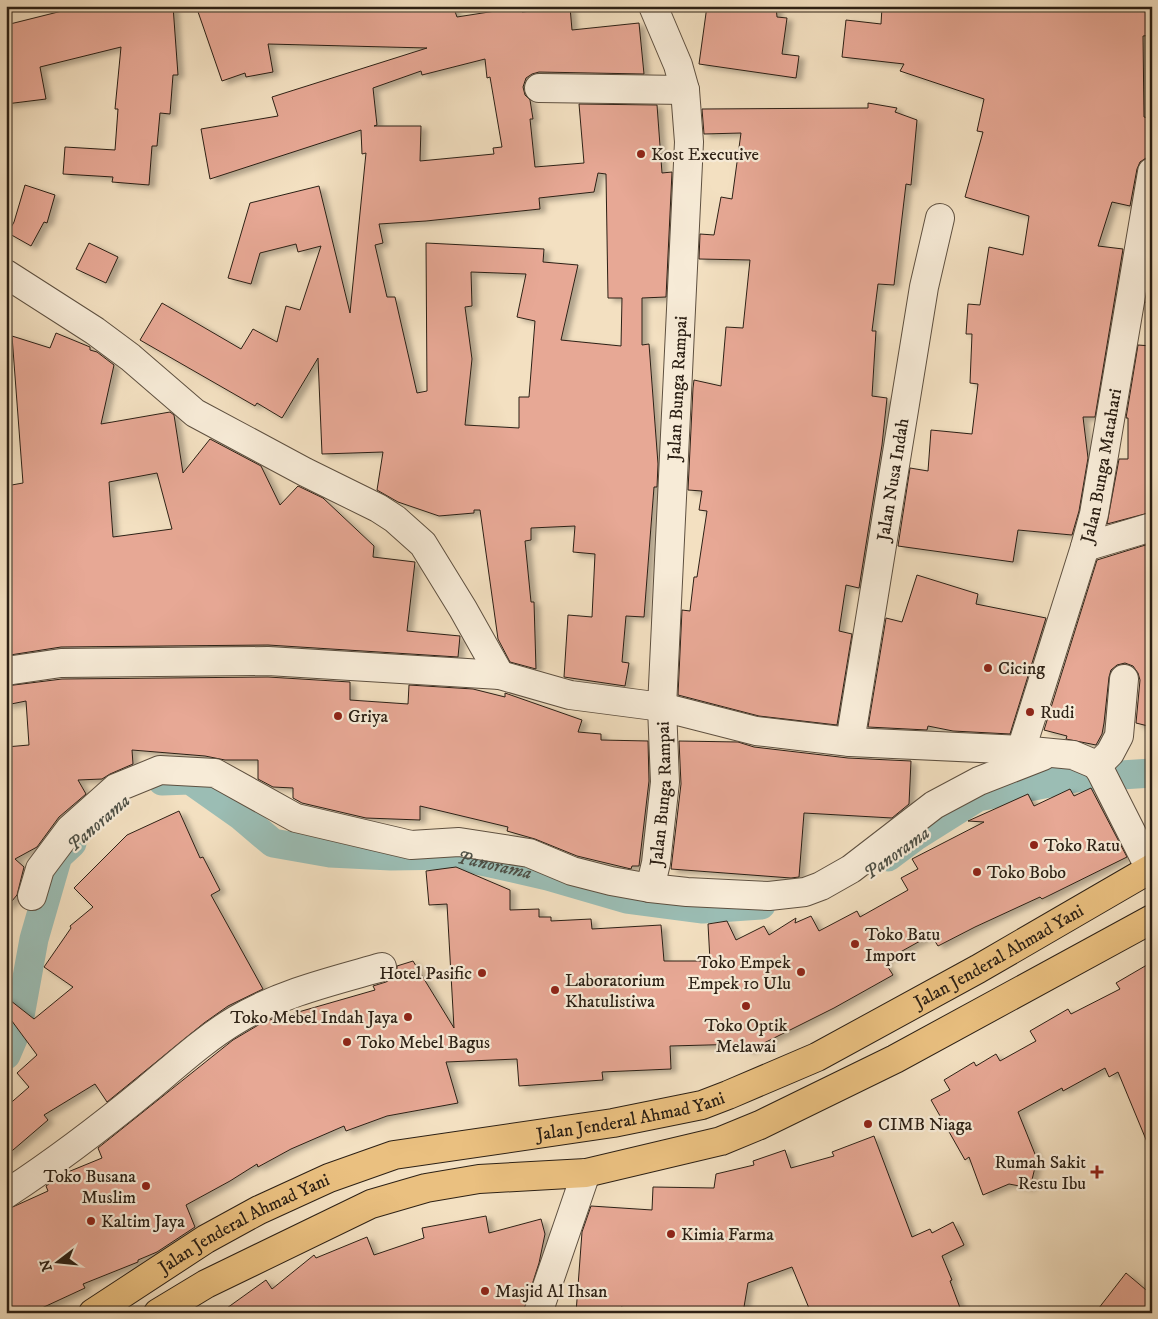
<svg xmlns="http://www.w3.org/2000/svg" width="1158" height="1319" font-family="'IM FELL DW Pica',serif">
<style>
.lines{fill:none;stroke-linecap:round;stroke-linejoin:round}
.canal{stroke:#9bbdb4;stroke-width:29}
.building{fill:#e7a895;stroke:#2c2015;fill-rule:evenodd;filter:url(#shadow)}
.minor-casing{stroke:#5e5040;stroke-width:30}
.major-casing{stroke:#2c2015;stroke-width:30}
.minor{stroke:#f7ebd7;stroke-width:28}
.major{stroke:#eac080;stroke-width:28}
.poi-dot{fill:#8f2418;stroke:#f7ebd7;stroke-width:2}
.labels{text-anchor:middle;stroke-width:4.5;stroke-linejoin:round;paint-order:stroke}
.poi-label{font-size:18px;fill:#2c2015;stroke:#f7ebd7;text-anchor:start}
.street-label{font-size:18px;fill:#2c2015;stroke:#f7ebd7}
.water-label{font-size:19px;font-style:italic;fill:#4d4f45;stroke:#f7ebd7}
</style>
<defs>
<filter id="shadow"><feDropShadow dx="5.5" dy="3" stdDeviation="2.5" flood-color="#0004"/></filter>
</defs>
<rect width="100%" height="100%" fill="#f3e0c1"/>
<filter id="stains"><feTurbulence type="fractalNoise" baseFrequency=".004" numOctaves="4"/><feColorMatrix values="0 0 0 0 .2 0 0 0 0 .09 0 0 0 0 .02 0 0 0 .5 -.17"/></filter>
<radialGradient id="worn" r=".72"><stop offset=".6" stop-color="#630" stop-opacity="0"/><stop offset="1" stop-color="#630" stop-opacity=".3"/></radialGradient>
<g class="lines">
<g class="canal">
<path id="s1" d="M162 781 190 780 241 816 273 843 330 853 391 856 455 855 548 876 627 899 703 909 761 905"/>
<polyline points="888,857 916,836 978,797 1075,778 1152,773"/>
<polyline points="6,1055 18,1027 34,939 58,856 72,843"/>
</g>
</g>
<g class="building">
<polygon points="82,6 173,6 178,75 173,75 170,114 160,113 157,146 152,146 149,185 112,182 113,177 63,174 65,147 115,150 118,109 115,109 121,47 40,67 46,99 6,104 6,25"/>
<path d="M196 6H240L241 9 350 11 349 6H453L457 17 521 7 522 12 570 7 572 30 639 23 644 74 539 72 532 74 526 78 523 87 525 95 530 100 533 119H530L535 167 584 163 579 104 657 105 662 173 672 172 666 297 642 298V345L649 344 658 464 657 487H654L644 617 626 616 622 662 629 663 625 686 564 677 568 615 592 617 595 554 573 552 575 526 531 528V540L525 541 531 602H534L536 669 510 662 498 639 480 510H474V513L439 516 398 502 377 490 383 452 322 454 318 358 282 418 257 403 255 406 140 340 162 303 241 349 253 329 277 342 286 306 300 310 321 246 298 252 296 244 260 253 251 284 228 278 250 203 319 186 350 313 366 153 362 154 361 130 210 179 201 129 278 116 272 97 427 48 268 44 273 72 246 77 245 73 222 81ZM485 59 487 78 490 77 502 147 493 148 494 154 420 161 421 126H374L377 125 373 88 421 71 422 75ZM598 173 606 174 608 298H622L621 346 561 340 578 265 543 262 544 249 426 243 427 391 417 393 395 297H387L375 245 383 243 379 224 426 221 540 209 539 198 594 192ZM471 272 526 274 517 317 535 321 529 397H519V428L465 425 472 359 465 307 472 306Z"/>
<polygon points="707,6 776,6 777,17 787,18 782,54 799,56 796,78 699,64"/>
<polygon points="937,6 1152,6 1152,35 1143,36 1144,117 1152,119 1152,157 1146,158 1140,162 1137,169 1130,206 1112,202 1098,246 1123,249 1095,417 1083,417 1088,458 1079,511 1072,535 1018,530 1013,562 898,546 910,468 928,471 931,430 972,434 978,384 970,383 972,334 966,334 968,304 980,305 989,247 1023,255 1029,216 965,197 983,132 977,131 984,99 900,71 904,64 842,57 846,20 881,24 882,7 936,10"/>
<polygon points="868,103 897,108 895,112 917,120 911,185 906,184 894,285 878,284 872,331 876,331 872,396 887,398 882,445 859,588 846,585 839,631 852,634 837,725 759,716 678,695 682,610 690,611 694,577 697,577 707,511 699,510 702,491 688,490 693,388 694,380 721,386 726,327 743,328 750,260 699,259 700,234 714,235 721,197 732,199 741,133 704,134 702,109 868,108"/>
<polygon points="25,185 55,195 47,223 44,222 31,246 8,233 14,222"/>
<polygon points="89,243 118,257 106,283 76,269"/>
<polygon points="1151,270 1152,270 1152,304 1146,303"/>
<path d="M56 333 90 347V350L97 352 114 365 101 424 170 412 174 415 183 473 210 439 261 466 280 505 298 486 323 498 374 546 373 557 415 562 407 631 460 636 458 657 268 645 61 647 10 655 6 630V486L23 483 12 336 50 348ZM157 473 172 529 113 537 109 482Z"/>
<polygon points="1138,345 1152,346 1152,512 1107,524 1119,459 1128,459 1128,418 1126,418"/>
<polygon points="1152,543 1152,727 1136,723 1140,680 1138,673 1133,666 1125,663 1117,665 1111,670 1109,677 1104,723 1102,734 1096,745 1066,739 1067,736 1044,730 1097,560"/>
<polygon points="917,575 978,594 976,604 1046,618 1010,734 953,731 928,726 927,730 868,727 886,618 902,622"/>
<polygon points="268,677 350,682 350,700 408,704 409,685 473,689 505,697 505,693 582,720 578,732 601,734 601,740 648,741 649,781 639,866 632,866 631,869 577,856 535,839 507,831 508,827 420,806 420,820 366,818 302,803 293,798 293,788 273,787 258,779 258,760 225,760 205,756 132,750 133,764 110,774 102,779 78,780 86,794 59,817 37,847 15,859 24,867 17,895 6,908 6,747 29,745 26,701 6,705 6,686 62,679"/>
<polygon points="679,741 738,742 754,747 848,758 911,761 909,804 892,818 804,813 799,877 791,878 671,869 681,784"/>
<polygon points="1091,788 1127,857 1042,899 1040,897 975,927 938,946 931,935 884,961 893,975 834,1008 748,1051 744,1044 670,1046 671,1069 602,1072 603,1080 519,1086 517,1059 446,1062 458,1103 387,1116 346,1131 344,1126 291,1149 258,1167 257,1164 230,1181 186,1205 195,1227 157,1252 138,1260 138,1262 83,1284 85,1288 31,1313 6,1313 6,1210 48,1191 46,1186 63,1174 102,1158 98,1148 233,1040 260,1024 287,1013 288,1015 375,990 373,986 386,982 393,978 397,971 397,966 413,961 454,1028 447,904 429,905 426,871 456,867 510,890 510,910 539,909 539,917 551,917 551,921 591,919 592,929 661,925 664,961 710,961 708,924 727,921 736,940 764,926 769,935 796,918 795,923 811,916 819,931 857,911 860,917 908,890 901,878 918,869 912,859 984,822 968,821 1028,794 1034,806 1070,789 1074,796"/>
<polygon points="179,811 200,858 203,857 220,890 211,895 263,989 228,1006 204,1023 107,1102 95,1084 44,1115 48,1120 6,1156 6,1107 29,1087 17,1073 37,1055 6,1013 6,997 34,1019 73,987 44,967 71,928 70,926 93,907 74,888 127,835"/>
<polygon points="1152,962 1152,1154 1118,1072 1109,1077 1105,1068 1063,1091 1062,1088 1018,1112 1037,1159 1030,1188 1009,1184 983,1195 969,1157 965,1160 931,1100 950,1090 944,1080 974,1062 976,1066 996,1054 1000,1061 1036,1041 1030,1031 1068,1009 1071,1014 1120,989 1116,983"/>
<polygon points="874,1136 912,1237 930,1229 932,1233 953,1222 964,1245 942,1256 952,1280 950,1281 962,1313 811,1313 792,1267 748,1283 743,1313 653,1313 621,1307 621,1313 576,1313 582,1232 591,1206 652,1210 653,1187 714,1188 716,1174 754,1165 753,1161 785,1150 791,1168 834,1156 832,1152"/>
<polygon points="486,1216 489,1233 541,1219 545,1234 539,1263 523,1313 220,1313 266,1280 272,1289 314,1255 316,1258 367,1237 374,1255 424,1238 422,1228"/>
<polygon points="1126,1273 1152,1295 1152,1313 1095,1313"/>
</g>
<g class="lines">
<defs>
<g id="minor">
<polyline points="539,88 685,90"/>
<polyline points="6,274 95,331 130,357 195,413 305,472 378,508 395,519 423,544 463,609 500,675"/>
<polyline points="1085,547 1152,527"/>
<polyline points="6,671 61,663 268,661 500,675 570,695 662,707 756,731 850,742 1021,750 1073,755 1092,763 1097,766 1101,772 1150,869"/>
<path id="s2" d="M850 742 924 287 940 218"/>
<path id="s3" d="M1021 750 1085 547 1094 514 1152 172"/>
<polyline points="1097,766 1110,753 1119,736 1124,679"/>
<polyline points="650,888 687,892 769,896 805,892 821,886 851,869 934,805 979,781 1043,756"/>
<path id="s4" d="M32 896 40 869 70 829 116 788 160 770 215 773 296 818 411 845 459 842 529 853 572 871 611 881 650 888 656 863 665 782 662 707 689 142 685 90 678 65 653 6"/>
<path d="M6 1194C55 1162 101 1127 146 1090 175 1066 204 1039 236 1020 281 993 333 981 382 967"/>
<polyline points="538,1313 586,1173"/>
</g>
<g id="major">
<path id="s5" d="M93 1313 206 1239 259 1210 329 1178 394 1155 613 1123 702 1105 728 1095 817 1057 978 969 1152 868"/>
<polyline points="158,1313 206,1284 371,1204 426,1188 479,1179 586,1173 721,1141 760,1125 895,1059 1152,919"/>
</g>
</defs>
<use href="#minor" class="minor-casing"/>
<use href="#major" class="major-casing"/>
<use href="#minor" class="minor"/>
<use href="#major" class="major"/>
</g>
<g class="poi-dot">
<circle cx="641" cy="154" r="5"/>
<circle cx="988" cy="668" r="5"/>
<circle cx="1030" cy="712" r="5"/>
<circle cx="338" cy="716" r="5"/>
<circle cx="1034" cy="845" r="5"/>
<circle cx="977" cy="872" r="5"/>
<circle cx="855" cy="944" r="5"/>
<circle cx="801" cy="972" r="5"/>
<circle cx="482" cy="973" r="5"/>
<circle cx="555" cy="990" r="5"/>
<circle cx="746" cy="1006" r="5"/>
<circle cx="408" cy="1017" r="5"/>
<circle cx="347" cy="1042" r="5"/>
<circle cx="868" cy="1124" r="5"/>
<path d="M1094.5 1164.5h5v5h5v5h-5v5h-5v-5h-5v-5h5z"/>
<circle cx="146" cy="1186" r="5"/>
<circle cx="91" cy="1221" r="5"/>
<circle cx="671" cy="1234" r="5"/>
<circle cx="485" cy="1291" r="5"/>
</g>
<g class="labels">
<g class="poi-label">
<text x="651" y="160">Kost Executive</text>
<text x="998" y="674">Cicing</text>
<text x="1040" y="718">Rudi</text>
<text x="348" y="722">Griya</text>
<text x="1044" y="851">Toko Ratu</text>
<text x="987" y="878">Toko Bobo</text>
<text x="865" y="940">Toko Batu<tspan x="865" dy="21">Import</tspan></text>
<text x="791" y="968" text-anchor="end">Toko Empek<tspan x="791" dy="21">Empek 10 Ulu</tspan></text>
<text x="472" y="979" text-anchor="end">Hotel Pasific</text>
<text x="565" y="986">Laboratorium<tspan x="565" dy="21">Khatulistiwa</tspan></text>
<text x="398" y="1023" text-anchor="end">Toko Mebel Indah Jaya</text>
<text x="746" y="1031" text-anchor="middle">Toko Optik<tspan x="746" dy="21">Melawai</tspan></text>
<text x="357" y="1048">Toko Mebel Bagus</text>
<text x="878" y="1130">CIMB Niaga</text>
<text x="1086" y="1168" text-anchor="end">Rumah Sakit<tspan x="1086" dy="21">Restu Ibu</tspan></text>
<text x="136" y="1182" text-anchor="end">Toko Busana<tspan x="136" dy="21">Muslim</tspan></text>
<text x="101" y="1227">Kaltim Jaya</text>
<text x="681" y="1240">Kimia Farma</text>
<text x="495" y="1297">Masjid Al Ihsan</text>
</g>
<g class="street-label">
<text dy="6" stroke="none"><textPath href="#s4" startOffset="1200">Jalan Bunga Rampai</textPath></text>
<text dy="6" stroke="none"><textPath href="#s3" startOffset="296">Jalan Bunga Matahari</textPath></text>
<text dy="6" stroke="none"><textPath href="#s2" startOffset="266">Jalan Nusa Indah</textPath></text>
<text dy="6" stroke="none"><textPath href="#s4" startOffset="794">Jalan Bunga Rampai</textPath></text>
<text dy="6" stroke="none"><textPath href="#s5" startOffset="986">Jalan Jenderal Ahmad Yani</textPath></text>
<text dy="6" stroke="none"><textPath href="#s5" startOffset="581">Jalan Jenderal Ahmad Yani</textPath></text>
<text dy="6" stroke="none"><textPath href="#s5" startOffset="176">Jalan Jenderal Ahmad Yani</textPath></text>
</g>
<g class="water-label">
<text transform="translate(98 822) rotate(-41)" y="7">Panorama</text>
<text transform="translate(896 852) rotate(-36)" y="7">Panorama</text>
<text dy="7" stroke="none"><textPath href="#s1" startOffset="356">Panorama</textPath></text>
</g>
</g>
<rect width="1158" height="1319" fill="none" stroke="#f3e0c1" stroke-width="25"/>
<rect x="8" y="8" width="1143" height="1304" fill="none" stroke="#2c2015" stroke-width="2.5"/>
<rect x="12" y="12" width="1133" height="1294" fill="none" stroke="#2c2015"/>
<g transform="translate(58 1262) rotate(254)" stroke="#f7ebd7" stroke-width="4" paint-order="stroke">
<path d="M0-4L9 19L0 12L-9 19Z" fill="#2c2015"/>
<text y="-8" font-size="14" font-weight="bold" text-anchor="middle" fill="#2c2015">N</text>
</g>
<rect width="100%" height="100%" filter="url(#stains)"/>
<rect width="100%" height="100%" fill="url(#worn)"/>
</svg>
